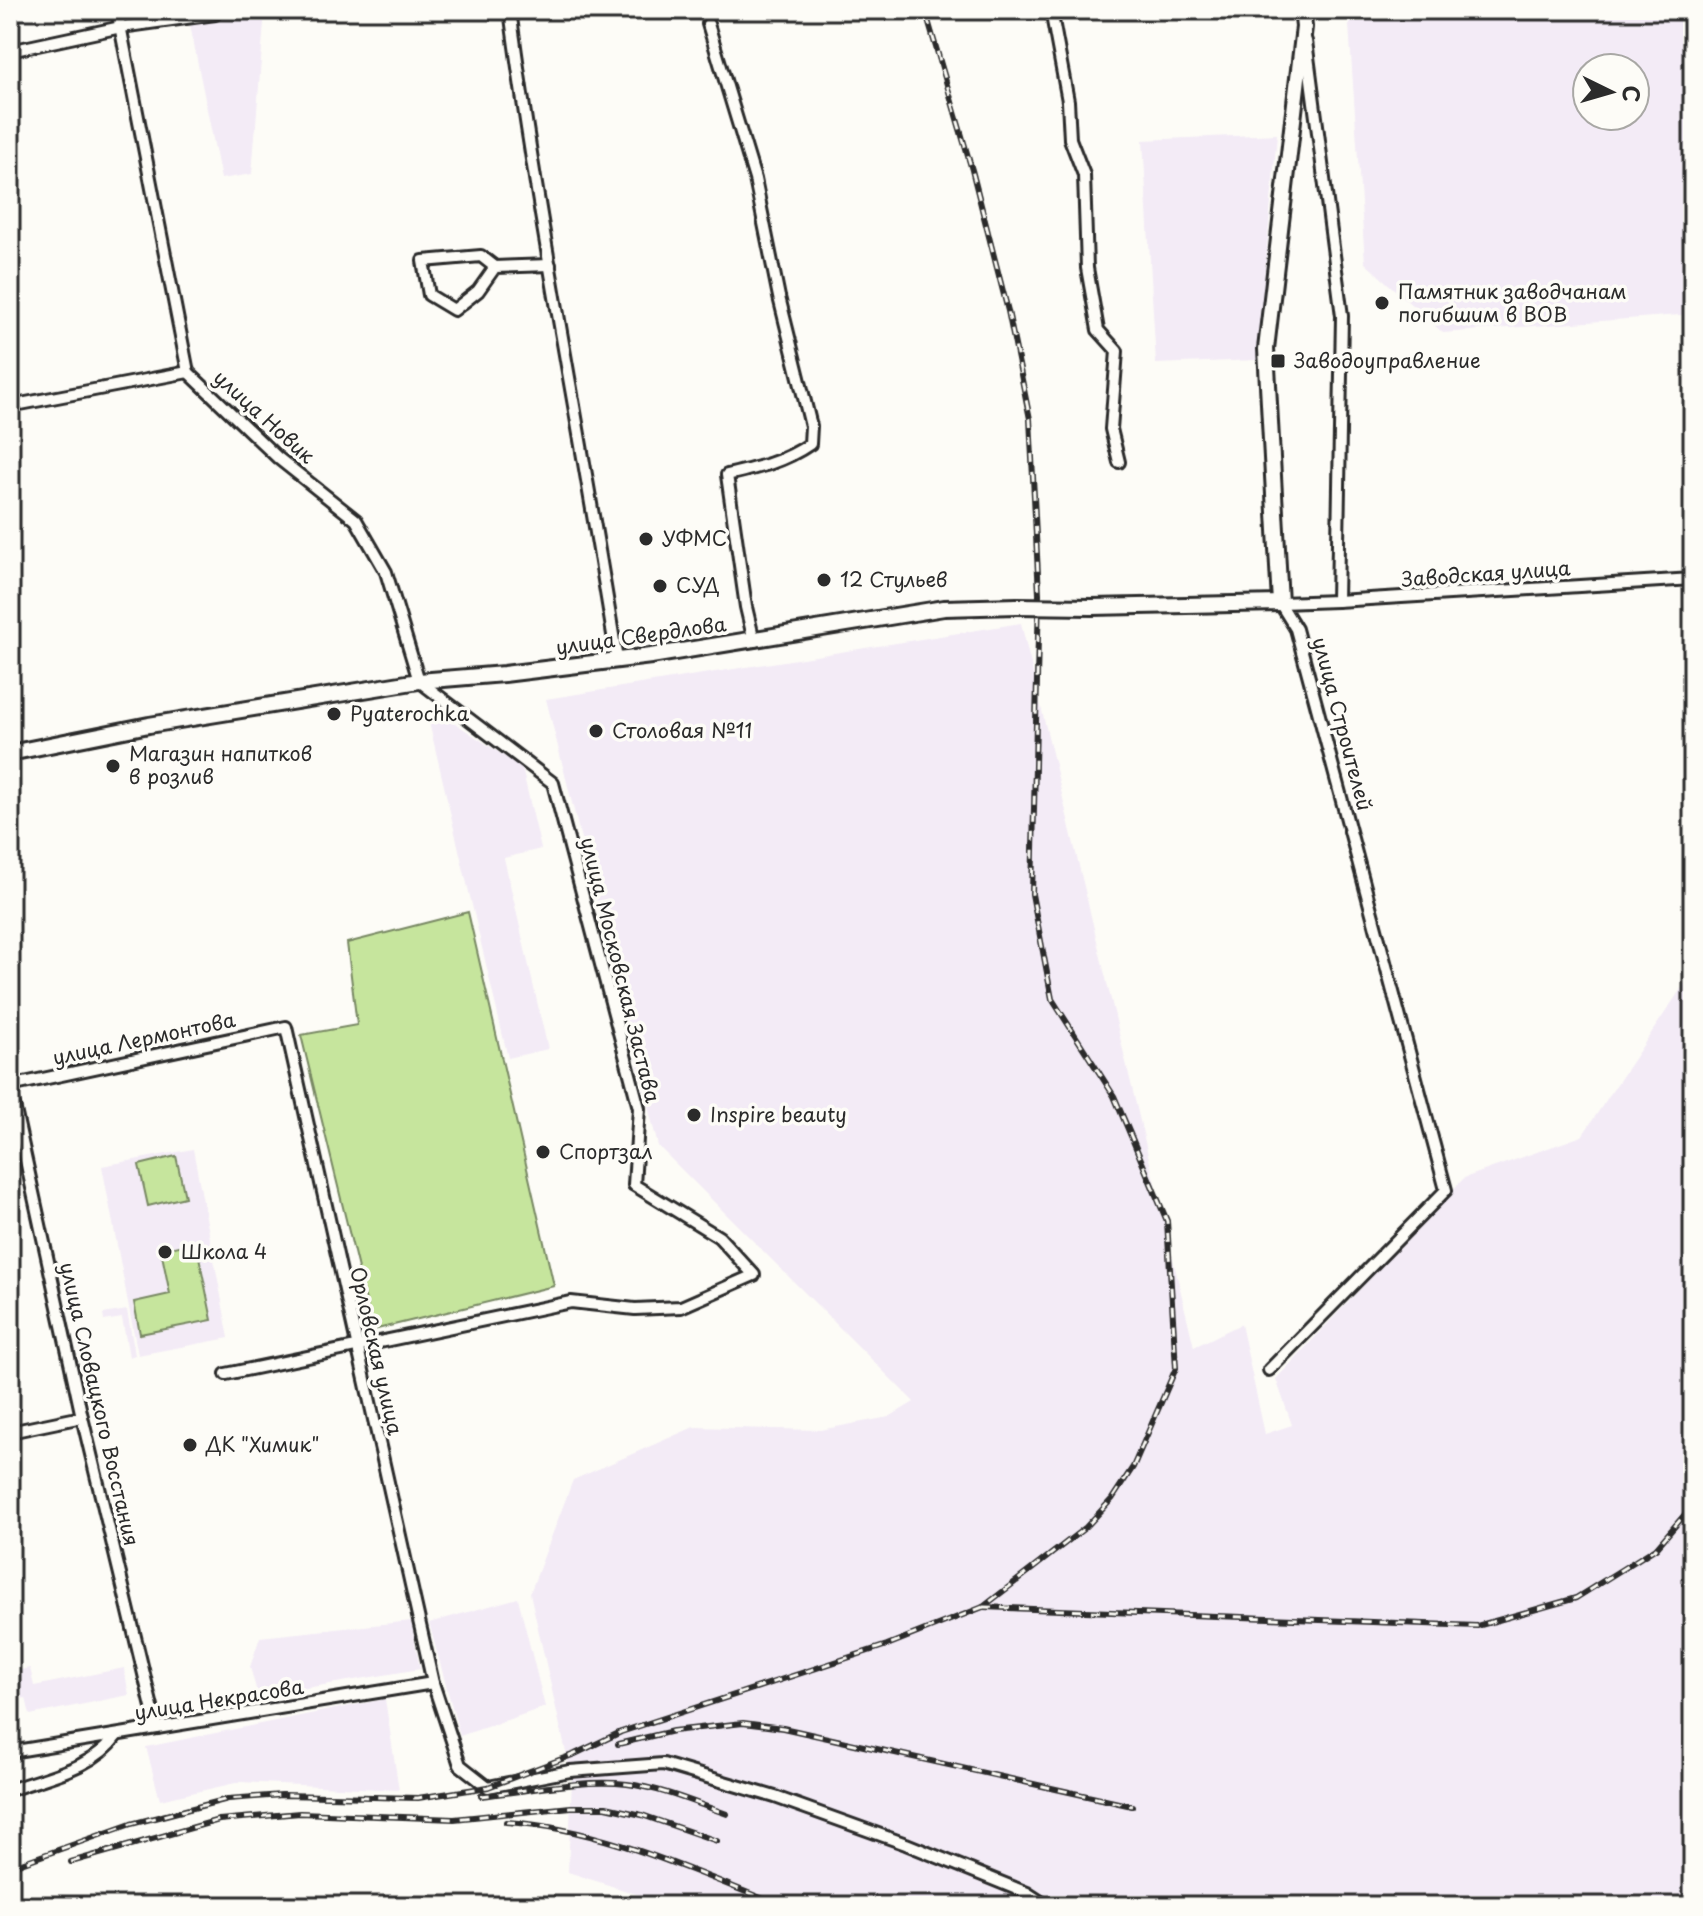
<svg xmlns="http://www.w3.org/2000/svg" width="1703" height="1916" font-family="'Playpen Sans',sans-serif">
<style>
.built{fill:#f3ebf6;fill-rule:evenodd}
.green{fill:#c6e59d;stroke:#788864;stroke-width:2}
.lines{fill:none;stroke-linecap:round;stroke-linejoin:round}
.street-casing{stroke:#2b2b2b;stroke-width:16}
.secondary-casing{stroke:#2b2b2b;stroke-width:20}
.street{stroke:#fdfcf7;stroke-width:10}
.secondary{stroke:#fdfcf7;stroke-width:14}
.rail-casing{stroke:#2b2b2b;stroke-width:6}
.rail{stroke:#fdfcf7;stroke-width:3;stroke-dasharray:9;stroke-linecap:butt}
.secondary-bridge-casing{stroke:#2b2b2b;stroke-width:20;stroke-linecap:butt}
.secondary-bridge{stroke:#fdfcf7;stroke-width:14}
.poi-dot{fill:#2b2b2b;stroke:#fdfcf7;stroke-width:3}
.labels{text-anchor:middle;stroke-width:7;stroke-linejoin:round;paint-order:stroke}
.poi-label{font-size:20px;fill:#2b2b2b;stroke:#fdfcf7;text-anchor:start}
.street-label{font-size:20px;fill:#2b2b2b;stroke:#fdfcf7}
</style>
<rect width="100%" height="100%" fill="#fdfcf7"/>
<filter id="ink" filterUnits="userSpaceOnUse"><feTurbulence type="fractalNoise" baseFrequency=".0125" numOctaves="2"/><feDisplacementMap in="SourceGraphic" scale="16" xChannelSelector="R" yChannelSelector="G"/><feConvolveMatrix kernelMatrix="1 2 1 2 8 2 1 2 1" color-interpolation-filters="sRGB"/></filter>
<g filter="url(#ink)">
<g class="built">
<polygon points="187,10 265,10 252,174 221,179"/>
<path d="M1348 10H1693V314L1443 333 1365 263ZM1635 68V116H1587V68Z"/>
<polygon points="1277,134 1257,360 1156,364 1143,140"/>
<polygon points="1021,623 1194,1347 1241,1324 1265,1434 1292,1425 1276,1379 1464,1178 1582,1136 1693,971 1693,1906 660,1906 661,1902 568,1872 572,1779 530,1593 573,1480 694,1427 820,1430 889,1417 914,1402 658,1146 546,699"/>
<polygon points="446,717 522,768 541,849 504,858 548,1049 508,1058 428,718"/>
<polygon points="193,1149 229,1338 138,1355 102,1166"/>
<polygon points="127,1310 135,1355 129,1357 122,1318 104,1321 103,1314"/>
<polygon points="518,1598 545,1707 460,1736 429,1623"/>
<polygon points="411,1621 420,1669 258,1696 250,1667 260,1637"/>
<polygon points="30,1668 34,1686 124,1668 129,1695 30,1715 26,1698 10,1701 10,1672"/>
<polygon points="385,1699 399,1790 240,1782 160,1800 146,1747"/>
</g>
<g class="green">
<polygon points="468,912 554,1286 373,1330 301,1035 357,1025 347,943"/>
<polygon points="176,1156 185,1197 148,1206 139,1165"/>
<polygon points="196,1242 212,1320 140,1334 134,1302 170,1294 161,1250"/>
</g>
<g class="lines">
<defs>
<g id="street">
<polyline points="117,10 188,372 278,458 356,520 386,572 419,681 553,783 639,1108 634,1185 719,1237 754,1275 681,1307 635,1309 571,1302 226,1374"/>
<path d="M510 10C539 228 583 443 617 660"/>
<polyline points="1051,10 1068,101 1070,139 1084,175 1087,268 1098,330 1117,351 1111,429 1119,462"/>
<path d="M708 24 755 179 779 297 811 426 810 444C784 462 757 468 727 475L746 607 754 641"/>
<polyline points="1306,41 1342,316 1337,601"/>
<polyline points="10,51 121,27 215,14"/>
<polyline points="495,267 481,256 423,261 429,295 454,310 478,291 495,267 550,265"/>
<polyline points="10,406 188,372"/>
<polyline points="10,1086 286,1027 433,1683 460,1765 488,1787 570,1771 663,1764 775,1797 906,1844 1027,1893 1047,1906"/>
<polyline points="10,1087 82,1417 157,1728"/>
<polyline points="1269,1370 1446,1190 1296,629 1280,603 1337,601 1693,579"/>
<polyline points="10,1432 82,1417"/>
<polyline points="10,1752 433,1683"/>
<path d="M10 1790C48 1776 93 1769 117 1735"/>
</g>
<g id="secondary">
<polyline points="1092,607 1280,603 1266,349 1304,27 1302,10"/>
<polyline points="10,753 149,725 419,681 504,674 651,656 944,608 1017,606"/>
</g>
</defs>
<use href="#street" class="street-casing"/>
<use href="#secondary" class="secondary-casing"/>
<use href="#street" class="street"/>
<use href="#secondary" class="secondary"/>
<defs>
<g id="rail">
<polyline points="983,1607 1477,1626 1576,1598 1656,1548 1693,1505"/>
<polyline points="618,1744 673,1731 743,1723 783,1728 1132,1806"/>
<path d="M481 1796C527 1791 582 1779 627 1784 661 1788 695 1803 727 1814"/>
<path d="M506 1822C599 1827 694 1872 781 1906"/>
<polyline points="71,1862 219,1820 300,1813 454,1819 571,1807 606,1807 642,1815 717,1841"/>
<polyline points="10,1867 131,1824 228,1799 282,1795 418,1798 488,1787 575,1754 621,1732 887,1645 983,1607 1086,1527 1112,1499 1133,1467 1176,1368 1167,1221 1114,1096 1052,999 1032,894 1039,594 1030,419 1008,311 972,170 925,10"/>
</g>
</defs>
<use href="#rail" class="rail-casing"/>
<use href="#rail" class="rail"/>
<defs>
<polyline id="secondary-bridge" points="1017,606 1092,607"/>
</defs>
<use href="#secondary-bridge" class="secondary-bridge-casing"/>
<use href="#secondary-bridge" class="secondary-bridge"/>
</g>
</g>
<g class="poi-dot">
<circle cx="1382" cy="303" r="8"/>
<rect x="1270" y="353" width="16" height="16" rx="4"/>
<circle cx="646" cy="539" r="8"/>
<circle cx="824" cy="580" r="8"/>
<circle cx="660" cy="586" r="8"/>
<circle cx="334" cy="714" r="8"/>
<circle cx="596" cy="731" r="8"/>
<circle cx="113" cy="766" r="8"/>
<circle cx="694" cy="1115" r="8"/>
<circle cx="543" cy="1152" r="8"/>
<circle cx="165" cy="1252" r="8"/>
<circle cx="190" cy="1445" r="8"/>
</g>
<g class="labels">
<g class="poi-label">
<text x="1398" y="299">Памятник заводчанам<tspan x="1398" dy="23">погибшим в ВОВ</tspan></text>
<text x="1294" y="368">Заводоуправление</text>
<text x="662" y="546">УФМС</text>
<text x="840" y="587">12 Стульев</text>
<text x="676" y="593">СУД</text>
<text x="350" y="721">Pyaterochka</text>
<text x="612" y="738">Столовая №11</text>
<text x="129" y="761">Магазин напитков<tspan x="129" dy="23">в розлив</tspan></text>
<text x="710" y="1122">Inspire beauty</text>
<text x="559" y="1159">Спортзал</text>
<text x="181" y="1259">Школа 4</text>
<text x="206" y="1452">ДК "Химик"</text>
</g>
<g class="street-label">
<text transform="translate(264 417) rotate(42)" y="7">улица Новик</text>
<text transform="translate(1486 574) rotate(-4)" y="7">Заводская улица</text>
<text transform="translate(641 636) rotate(-8)" y="7">улица Свердлова</text>
<text transform="translate(1342 724) rotate(75)" y="7">улица Строителей</text>
<text transform="translate(620 970) rotate(76)" y="7">улица Московская Застава</text>
<text transform="translate(144 1039) rotate(-12)" y="7">улица Лермонтова</text>
<text transform="translate(376 1351) rotate(77)" y="7">Орловская улица</text>
<text transform="translate(99 1404) rotate(77)" y="7">улица Словацкого Восстания</text>
<text transform="translate(219 1700) rotate(-9)" y="7">улица Некрасова</text>
</g>
</g>
<rect width="1703" height="1916" fill="none" stroke="#fdfcf7" stroke-width="40"/>
<rect x="20" y="20" width="1663" height="1876" fill="none" stroke="#2b2b2b" stroke-width="3" filter="url(#ink)"/>
<g transform="translate(1611 92) rotate(95)"><circle r="38" fill="#fdfcf7" stroke="#a9a8a5" stroke-width="2"/>
<path d="M0-6L14 30L0 20L-14 30Z" fill="#2b2b2b"/>
<text y="-12" font-size="22" font-weight="bold" text-anchor="middle" fill="#2b2b2b">С</text>
</g>
</svg>
